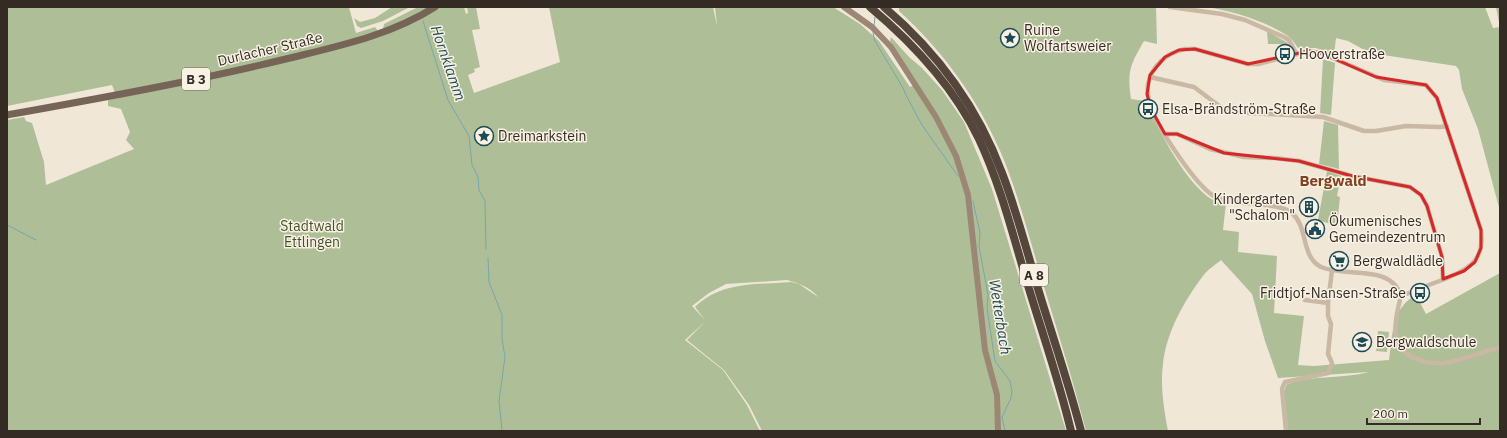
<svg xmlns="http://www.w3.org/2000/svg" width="1507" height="438" font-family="'IBM Plex Sans',sans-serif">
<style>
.green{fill:#aebf98;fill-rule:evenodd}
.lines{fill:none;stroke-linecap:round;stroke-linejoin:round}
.stream{stroke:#76a6ae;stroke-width:1}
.street{stroke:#c9b8a4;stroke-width:4.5}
.secondary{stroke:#9c8775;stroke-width:6}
.primary{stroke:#766456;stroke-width:7}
.highway{stroke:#55463c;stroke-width:8}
.marked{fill:none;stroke:#d62828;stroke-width:3;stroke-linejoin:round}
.labels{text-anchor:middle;stroke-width:3;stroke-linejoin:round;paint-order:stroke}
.shield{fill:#f9f1e3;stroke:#6f665e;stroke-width:1}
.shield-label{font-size:13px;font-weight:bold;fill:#342b25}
.poi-label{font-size:14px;fill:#342b25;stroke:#f9f1e3;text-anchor:start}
.street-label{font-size:14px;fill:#342b25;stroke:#f9f1e3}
.park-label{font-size:14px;fill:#3f5229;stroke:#f9f1e3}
.water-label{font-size:15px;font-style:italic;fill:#1b4c55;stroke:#f9f1e3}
.neighbourhood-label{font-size:15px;font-weight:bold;fill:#83401e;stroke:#f9f1e3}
</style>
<rect width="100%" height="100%" fill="#f1e7d7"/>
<g class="green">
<path d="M7 7H349L356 33 375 27 378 31 427 15 439 7H464L466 14 468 13 467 7H476L480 29 472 30 480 67 474 69 475 72 468 75 474 93 560 62 549 7H713L717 26 715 7H833L860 24 879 41 910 87 917 83 890 41 891 37 909 57 922 68 942 90 964 122 974 146 992 189 1066 431H762L749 405 724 370 687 340 706 321 685 340 723 370 747 405 760 431H7V120L24 117 26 121 32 123 44 162 46 185 134 149 126 140 130 132 121 109 108 106V100L117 98 112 85 7 106ZM787 280C798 283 810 287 818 297L799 284 791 282C756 285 722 281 695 307L705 320 692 306 709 293 726 284Z"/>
<polygon points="392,7 410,7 383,21 361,28 357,26 354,18 360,22 375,18"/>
<polygon points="418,7 431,7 416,16 383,29 384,24"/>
<path d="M899 7H1156L1157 44 1144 41C1130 65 1127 71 1131 99L1145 101C1158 129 1185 182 1211 199 1215 201 1221 202 1226 203L1223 230 1239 232 1238 252 1277 256 1274 313 1304 316 1298 365 1314 366 1389 360C1393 335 1391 308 1416 295L1426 314 1500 273V431H1288L1284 391 1287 384C1314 375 1342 379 1369 372L1278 378 1265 341 1252 294 1221 260C1215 265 1207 270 1203 276 1184 301 1166 333 1163 364 1160 386 1164 409 1168 431H1086C1073 380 1057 330 1042 280 1029 237 1018 193 1001 153 978 99 942 50 899 11Z"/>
<path d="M1205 7H1485L1493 28 1500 27 1496 7H1500V211L1478 129 1462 89 1459 70 1456 66 1370 53 1348 41 1336 38 1334 55 1316 48H1298C1295 44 1292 39 1288 36 1268 22 1230 10 1205 7Z"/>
<polygon points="1267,31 1288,43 1290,51 1282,54 1282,44 1268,44"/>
<polygon points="1323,59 1335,63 1331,115 1320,113"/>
<polygon points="1324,121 1338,125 1339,169 1319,164"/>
<polygon points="1327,171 1341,176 1337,196 1340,197 1337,226 1318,220"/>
<polygon points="1378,331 1389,332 1387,352 1376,351"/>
</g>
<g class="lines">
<g class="stream">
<polyline points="423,21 448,100 469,136 472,165 478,177 479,190 485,201 486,249"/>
<polyline points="874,26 875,17"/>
<polyline points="873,33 875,41 903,88 907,97 922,125 958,176"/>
<polyline points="973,201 980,233 979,246 988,295 987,308 995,361 1010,381 1012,391 1011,398 1002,417 1005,431"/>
<polyline points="7,225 36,240"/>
<polyline points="488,258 489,282 502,315 502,339 505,357 499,401 502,430"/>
</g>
<g class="street">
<polyline points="1170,7 1222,14 1245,20 1284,37 1289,40 1296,53"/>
<path d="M1185 49H1195L1248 64H1258L1309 51 1321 53 1384 80 1426 85 1437 98 1481 230C1485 262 1468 269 1442 280 1428 285 1415 291 1401 296 1391 263 1345 278 1321 267 1301 257 1308 228 1293 214 1278 200 1234 207 1214 196 1196 186 1158 128 1151 108 1148 100 1147 93 1148 84 1152 66 1166 53 1185 49Z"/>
<polyline points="1150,77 1194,87 1222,108 1232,112 1323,117 1364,131 1376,131 1406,126 1440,127 1447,126"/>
<polyline points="1165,134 1177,134 1210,149 1244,157 1275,158 1299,161 1352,176 1410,187 1421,195 1427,206 1442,257 1443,279"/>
<path d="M1401 296C1395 318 1388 346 1414 358 1423 362 1433 364 1444 363 1463 361 1481 351 1500 348"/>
<polyline points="1305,300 1328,303"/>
<polyline points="1286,431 1282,389 1285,382 1328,373 1332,363 1328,354 1331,324 1328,316 1328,303 1332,270"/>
</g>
<polyline class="secondary" points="844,7 872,27 891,47 936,117 956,156 968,195 985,350 997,395 998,431"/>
<path class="primary" d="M7 115C101 98 196 81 290 58 339 46 391 35 435 7"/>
<g class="highway">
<path d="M870 7C914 44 954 87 979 139 1002 188 1014 240 1030 292 1044 338 1060 384 1071 431"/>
<path d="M884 7C937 52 978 108 1002 173 1017 212 1027 252 1039 292 1053 338 1069 384 1081 431"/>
</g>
</g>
<path class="marked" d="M1195 49 1248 64 1309 51 1321 53 1376 77 1426 85 1437 98 1481 230V248L1475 262 1464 271 1443 279 1442 257 1427 206 1421 195 1410 187 1352 176 1299 161 1224 153 1177 134H1165L1151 109 1147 94 1150 75 1165 57 1179 50Z"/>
<defs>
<symbol id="sight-ring" viewBox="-11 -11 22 22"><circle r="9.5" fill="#f9f1e3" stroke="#1b4c55" stroke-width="1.5"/><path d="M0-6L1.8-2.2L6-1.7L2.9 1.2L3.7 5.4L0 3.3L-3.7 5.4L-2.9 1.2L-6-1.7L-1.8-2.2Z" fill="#1b4c55"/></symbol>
<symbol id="bus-ring" viewBox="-11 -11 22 22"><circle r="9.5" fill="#f9f1e3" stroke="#1b4c55" stroke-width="1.5"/><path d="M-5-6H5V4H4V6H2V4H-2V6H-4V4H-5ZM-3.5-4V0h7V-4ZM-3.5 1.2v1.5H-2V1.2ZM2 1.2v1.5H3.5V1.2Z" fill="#1b4c55"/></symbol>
<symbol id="building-ring" viewBox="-11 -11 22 22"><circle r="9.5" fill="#f9f1e3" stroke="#1b4c55" stroke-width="1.5"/><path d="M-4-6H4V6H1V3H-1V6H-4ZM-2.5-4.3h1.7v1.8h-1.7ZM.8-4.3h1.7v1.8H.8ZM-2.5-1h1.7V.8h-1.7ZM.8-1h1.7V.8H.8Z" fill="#1b4c55"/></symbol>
<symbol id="civic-ring" viewBox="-11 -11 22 22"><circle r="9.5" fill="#f9f1e3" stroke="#1b4c55" stroke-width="1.5"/><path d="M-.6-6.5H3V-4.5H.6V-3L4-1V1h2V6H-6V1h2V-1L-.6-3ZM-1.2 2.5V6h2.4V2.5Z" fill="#1b4c55"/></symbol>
<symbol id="supermarket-ring" viewBox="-11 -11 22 22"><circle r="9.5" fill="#f9f1e3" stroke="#1b4c55" stroke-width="1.5"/><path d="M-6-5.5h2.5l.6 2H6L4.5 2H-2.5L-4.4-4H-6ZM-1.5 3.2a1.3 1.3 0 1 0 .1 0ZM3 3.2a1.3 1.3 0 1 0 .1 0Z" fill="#1b4c55"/></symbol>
<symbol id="school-ring" viewBox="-11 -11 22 22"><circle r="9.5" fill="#f9f1e3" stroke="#1b4c55" stroke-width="1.5"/><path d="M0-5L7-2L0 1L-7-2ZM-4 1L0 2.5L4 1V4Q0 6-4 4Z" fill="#1b4c55"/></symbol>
</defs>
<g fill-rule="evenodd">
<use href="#sight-ring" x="999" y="27" width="22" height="22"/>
<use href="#bus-ring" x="1274" y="43" width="22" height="22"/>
<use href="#bus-ring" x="1137" y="98" width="22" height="22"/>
<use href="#sight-ring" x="473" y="125" width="22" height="22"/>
<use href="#building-ring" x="1298" y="196" width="22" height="22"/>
<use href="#civic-ring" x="1304" y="218" width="22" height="22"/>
<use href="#supermarket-ring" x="1328" y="250" width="22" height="22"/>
<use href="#bus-ring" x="1409" y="282" width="22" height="22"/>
<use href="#school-ring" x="1351" y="331" width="22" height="22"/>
</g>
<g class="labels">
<g class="shield">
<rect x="182" y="68" width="28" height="22" rx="3"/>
<rect x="1020" y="264" width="28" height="22" rx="3"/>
</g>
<g class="shield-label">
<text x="196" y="84">B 3</text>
<text x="1034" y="280">A 8</text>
</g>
<g class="poi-label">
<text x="1024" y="35">Ruine<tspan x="1024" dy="16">Wolfartsweier</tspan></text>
<text x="1299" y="59">Hooverstraße</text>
<text x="1162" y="114">Elsa-Brändström-Straße</text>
<text x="498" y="141">Dreimarkstein</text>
<text x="1295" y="204" text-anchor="end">Kindergarten<tspan x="1295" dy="16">"Schalom"</tspan></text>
<text x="1329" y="226">Ökumenisches<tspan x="1329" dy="16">Gemeindezentrum</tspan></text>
<text x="1353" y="266">Bergwaldlädle</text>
<text x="1406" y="298" text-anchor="end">Fridtjof-Nansen-Straße</text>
<text x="1376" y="347">Bergwaldschule</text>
</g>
<g class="street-label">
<text transform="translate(270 49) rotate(-13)" y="5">Durlacher Straße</text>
</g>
<g class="park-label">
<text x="312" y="231">Stadtwald<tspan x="312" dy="16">Ettlingen</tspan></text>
</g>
<g class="water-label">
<text transform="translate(448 63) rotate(71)" y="5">Hornklamm</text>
<text transform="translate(1000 317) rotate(81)" y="5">Wetterbach</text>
</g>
<g class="neighbourhood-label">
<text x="1333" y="186">Bergwald</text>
</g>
</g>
<rect width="1507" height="438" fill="none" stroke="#342b25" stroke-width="16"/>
<path d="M1367 418v6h113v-6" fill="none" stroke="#342b25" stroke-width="2"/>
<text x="1373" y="418" font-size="12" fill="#342b25" stroke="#f9f1e3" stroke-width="3" paint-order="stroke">200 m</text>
</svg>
